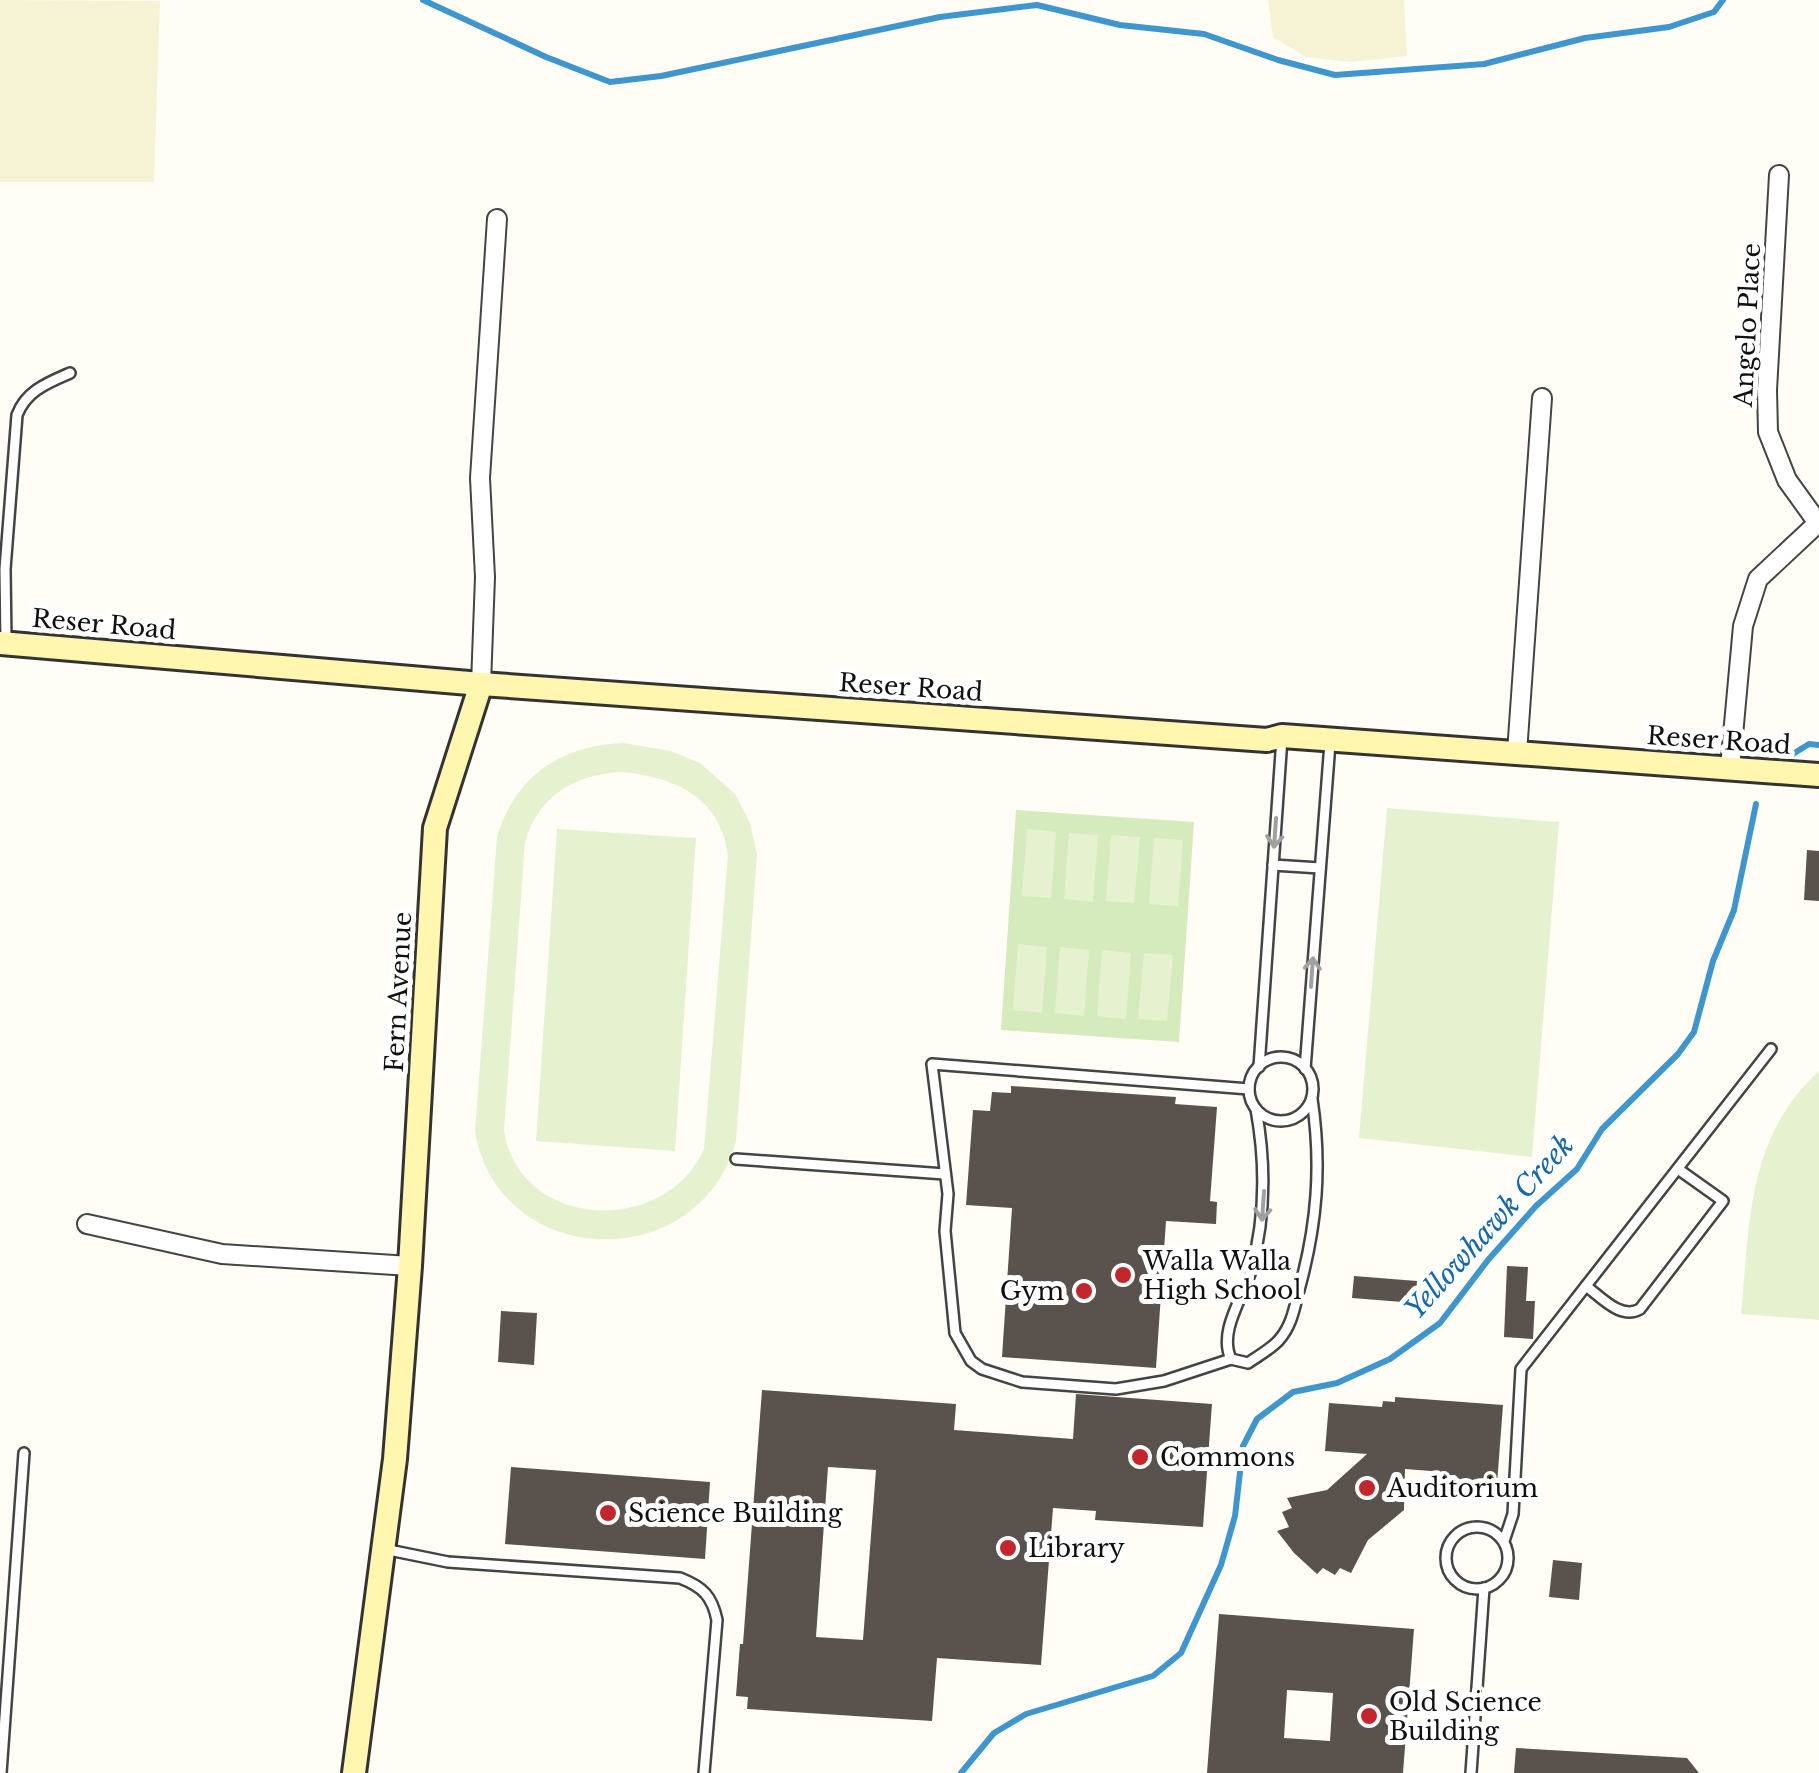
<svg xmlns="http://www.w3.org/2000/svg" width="1819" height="1773" font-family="'Libre Baskerville',serif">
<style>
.farmland{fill:#f6f3d4}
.green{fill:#d5ebbd}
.pitch{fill:#e6f2cf;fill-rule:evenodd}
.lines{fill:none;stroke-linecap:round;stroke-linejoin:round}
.stream{stroke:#3f96cf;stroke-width:6}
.building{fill:#5a524d;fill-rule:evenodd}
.lane-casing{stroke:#444;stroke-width:14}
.street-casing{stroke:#444;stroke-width:22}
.secondary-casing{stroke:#333;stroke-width:28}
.lane{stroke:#fff;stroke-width:9}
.street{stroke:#fff;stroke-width:18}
.secondary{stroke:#fff6b0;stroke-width:22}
.oneway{stroke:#a0a0a0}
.poi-dot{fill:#c4262e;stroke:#fff;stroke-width:4}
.labels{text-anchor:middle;stroke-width:10;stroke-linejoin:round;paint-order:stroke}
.street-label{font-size:25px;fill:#111;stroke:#fff}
.poi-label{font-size:25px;fill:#111;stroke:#fff;text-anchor:start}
.water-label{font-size:28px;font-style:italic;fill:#1768a6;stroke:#fff}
</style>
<rect width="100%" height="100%" fill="#fffdf5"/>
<g class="farmland">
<polygon points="0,0 160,1 154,182 0,182"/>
<polygon points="1268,0 1404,0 1407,56 1351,62 1306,57 1273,37"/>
</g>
<polygon class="green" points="1016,810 1194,822 1179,1042 1001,1030"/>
<g class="pitch">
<path d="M623 743 671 751 700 763 735 794 750 823 757 854 736 1141C699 1277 499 1270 475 1132L497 837C515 776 560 746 623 743ZM622 772C675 777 720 797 728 855L704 1149C665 1237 520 1230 504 1131L525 842C539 795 575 774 622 772Z"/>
<polygon points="1387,808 1559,822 1532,1157 1359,1138"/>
<polygon points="557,829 696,838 675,1151 536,1141"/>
<polygon points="1027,829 1056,832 1051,898 1022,896"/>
<polygon points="1069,833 1098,835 1093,902 1064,899"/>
<polygon points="1111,835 1140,837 1134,903 1106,901"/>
<polygon points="1154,838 1183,840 1178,906 1149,904"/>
<polygon points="1018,944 1047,947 1042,1013 1013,1010"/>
<polygon points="1060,947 1089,950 1084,1016 1055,1013"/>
<polygon points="1102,950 1131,953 1126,1019 1097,1016"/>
<polygon points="1144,953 1173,955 1167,1021 1138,1019"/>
<path d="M1819 1071V1320L1741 1314C1750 1224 1746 1138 1819 1071Z"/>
</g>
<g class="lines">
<g class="stream">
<polyline points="423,0 546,57 610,82 661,76 940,17 1037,5 1120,25 1204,34 1278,60 1335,75 1484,64 1585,38 1669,27 1714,12 1723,0"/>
<polyline points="1793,754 1809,744 1819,745"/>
<polyline points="961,1773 994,1733 1026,1714 1153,1676 1181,1653 1221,1565 1235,1516 1243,1446 1257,1419 1293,1392 1337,1383 1390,1359 1440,1323 1488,1260 1536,1206 1577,1169 1602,1129 1678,1054 1694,1032 1713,961 1734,910 1756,804"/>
</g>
</g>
<g class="building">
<polygon points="1807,850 1819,851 1819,901 1804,900"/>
<polygon points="1011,1086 1176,1097 1175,1104 1217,1107 1210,1201 1217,1202 1216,1224 1166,1221 1156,1368 1002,1357 1012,1208 966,1205 973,1110 990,1111 992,1092 1011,1093"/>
<polygon points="1507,1266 1528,1267 1526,1301 1535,1301 1533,1339 1504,1337"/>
<polygon points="1354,1276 1417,1281 1415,1303 1352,1298"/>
<polygon points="501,1311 537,1313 534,1365 498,1362"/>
<path d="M762 1390 956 1404 954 1430 1073 1439 1076 1394 1212 1404 1203 1527 1095 1520 1096 1511 1053 1508 1041 1665 937 1658 932 1721 747 1709 748 1697 736 1696 740 1644H743ZM828 1467 876 1470 863 1640 816 1637Z"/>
<polygon points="1395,1397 1503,1405 1497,1484 1443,1480 1444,1472 1405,1469 1404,1510 1368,1540 1351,1573 1340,1568 1335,1575 1323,1568 1317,1574 1294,1553 1277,1531 1289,1527 1282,1512 1292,1508 1287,1498 1327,1490 1367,1454 1325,1451 1329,1403 1382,1407 1383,1401 1395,1402"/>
<polygon points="511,1467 710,1482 705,1559 505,1544"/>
<polygon points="1553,1560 1582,1563 1579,1600 1549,1597"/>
<path d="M1219 1614 1414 1629 1403 1773H1207ZM1287 1690 1333 1693 1330 1741 1284 1738Z"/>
<polygon points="1516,1748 1687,1758 1699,1773 1514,1773"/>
</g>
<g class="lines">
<defs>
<g id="lane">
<path d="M6 641 5 569 17 415C26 391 47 383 70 373"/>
<polyline points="1273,865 1320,868"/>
<circle cx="1281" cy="1089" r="32"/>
<polyline points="1259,1067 1282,738"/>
<polyline points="1305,1069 1330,743"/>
<path d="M1256 1109C1266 1164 1266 1217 1251 1271 1243 1298 1218 1331 1231 1359L1248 1363C1258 1356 1271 1349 1279 1340 1292 1325 1294 1309 1299 1290 1317 1225 1322 1166 1312 1099"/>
<polyline points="736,1159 945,1174"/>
<path d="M1586 1286C1602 1298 1621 1320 1640 1309L1723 1201 1678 1169"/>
<polyline points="1231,1359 1164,1381 1116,1389 1022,1382 982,1369 971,1361 955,1333 945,1231 948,1194 932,1064 1249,1089"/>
<circle cx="1477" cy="1558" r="31"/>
<polyline points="1504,1541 1513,1514 1521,1369 1771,1049"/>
<path d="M384 1549 448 1562 680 1578C703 1587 712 1596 717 1620L704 1773"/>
<polyline points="1,1773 24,1453"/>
<polyline points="1471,1773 1484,1588"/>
</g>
<g id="street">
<polyline points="1779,175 1767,390 1768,432 1787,480 1818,523"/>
<polyline points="481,684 485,577 480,478 497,219"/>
<polyline points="1517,753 1542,398"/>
<polyline points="1730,768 1743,626 1758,579 1819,522"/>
<polyline points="87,1224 222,1254 410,1266"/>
</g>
<g id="secondary">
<polyline points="0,643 481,684 1267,740 1282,736 1819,775"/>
<polyline points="354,1773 395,1459 410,1266 435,828 481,684"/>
</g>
</defs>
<use href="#lane" class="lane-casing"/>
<use href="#street" class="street-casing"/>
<use href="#secondary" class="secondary-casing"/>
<use href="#lane" class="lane"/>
<use href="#street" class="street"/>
<use href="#secondary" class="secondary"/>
</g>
<defs><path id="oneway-shaft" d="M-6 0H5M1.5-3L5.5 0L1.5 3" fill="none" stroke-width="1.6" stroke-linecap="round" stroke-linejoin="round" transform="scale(2.5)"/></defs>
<g class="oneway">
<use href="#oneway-shaft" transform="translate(1275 833) rotate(94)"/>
<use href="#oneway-shaft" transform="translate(1312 972) rotate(-86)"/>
<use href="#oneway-shaft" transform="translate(1263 1206) rotate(94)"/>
</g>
<g class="poi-dot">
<circle cx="1123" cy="1275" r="10"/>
<circle cx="1084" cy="1291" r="10"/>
<circle cx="1140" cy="1457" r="10"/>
<circle cx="1367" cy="1488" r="10"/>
<circle cx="608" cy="1513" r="10"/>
<circle cx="1008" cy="1548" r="10"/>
<circle cx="1369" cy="1716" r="10"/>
</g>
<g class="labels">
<g class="street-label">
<text transform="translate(1747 325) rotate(-87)" y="9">Angelo Place</text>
<text transform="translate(104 624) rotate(5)" y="9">Reser Road</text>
<text transform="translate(911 687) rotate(4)" y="9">Reser Road</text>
<text transform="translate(1719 740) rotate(4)" y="9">Reser Road</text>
<text transform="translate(398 992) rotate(-87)" y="9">Fern Avenue</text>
</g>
<g class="poi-label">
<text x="1143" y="1270">Walla Walla<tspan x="1143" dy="29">High School</tspan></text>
<text x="1064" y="1300" text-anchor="end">Gym</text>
<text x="1160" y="1466">Commons</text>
<text x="1387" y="1497">Auditorium</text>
<text x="628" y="1522">Science Building</text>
<text x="1028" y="1557">Library</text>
<text x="1389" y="1711">Old Science<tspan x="1389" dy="29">Building</tspan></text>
</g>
<g class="water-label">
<text transform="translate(1489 1227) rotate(-48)" y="10">Yellowhawk Creek</text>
</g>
</g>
</svg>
